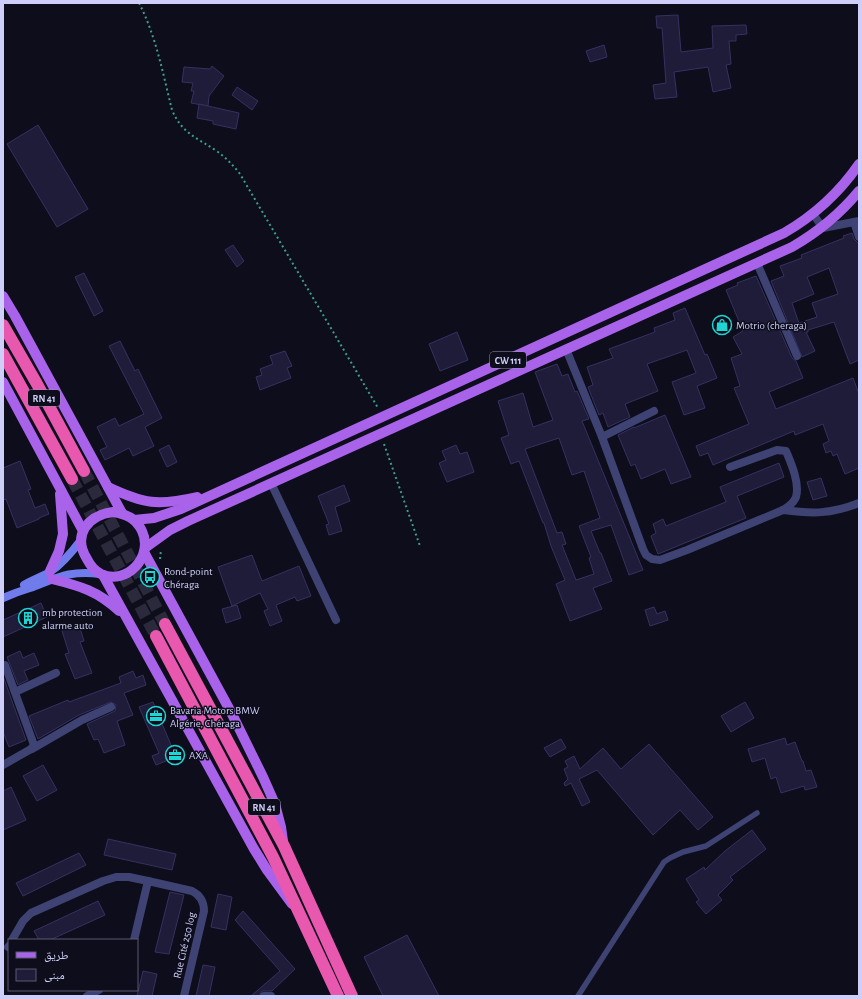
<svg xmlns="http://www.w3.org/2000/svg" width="862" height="999" font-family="'Alegreya Sans','Noto Naskh Arabic',sans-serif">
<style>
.building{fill:#1e1c39;stroke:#353162;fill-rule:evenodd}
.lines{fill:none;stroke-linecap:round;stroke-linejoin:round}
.highway-tunnel{stroke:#2b2a3c;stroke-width:12;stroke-dasharray:12 6;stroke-linecap:butt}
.path{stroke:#3c9e8d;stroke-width:2;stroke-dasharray:2 3;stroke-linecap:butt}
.lane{stroke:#3e4374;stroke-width:5.5}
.street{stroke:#3e4374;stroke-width:8}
.secondary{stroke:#717cec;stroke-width:8}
.primary{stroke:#a863ea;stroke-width:10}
.highway{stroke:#e858ae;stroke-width:12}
.labels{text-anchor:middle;stroke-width:3;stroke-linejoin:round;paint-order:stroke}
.shield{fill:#0e0d1b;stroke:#9494b6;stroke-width:1}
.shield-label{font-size:10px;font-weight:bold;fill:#cecef8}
.poi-label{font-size:11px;fill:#cecef8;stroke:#0e0d1b;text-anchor:start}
.street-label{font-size:11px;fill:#cecef8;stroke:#0e0d1b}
</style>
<rect width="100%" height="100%" fill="#0e0d1b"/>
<g class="building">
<polygon points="678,15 681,52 713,48 712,26 746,25 747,34 736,35 736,41 729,41 731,64 726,65 731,88 713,92 708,67 674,72 677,97 655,99 653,85 666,83 662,28 657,28 656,16"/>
<polygon points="604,45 607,57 590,62 586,51"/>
<polygon points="212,66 224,76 209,96 208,106 191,103 194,91 191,91 193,83 182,82 184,67 210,69"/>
<polygon points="237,87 258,101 252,110 232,95"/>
<polygon points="199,104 239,113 236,129 213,124 213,121 197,118"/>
<polygon points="38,125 88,209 57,227 7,144"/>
<path d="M852 233 854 239 859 244V360L850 364 834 322 808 330V332H806L815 351 802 357 771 281 784 276 780 266 802 258 801 255 844 238 843 236ZM829 268 838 294 812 303 817 317 799 323 792 303 814 294 807 277Z"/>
<polygon points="233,245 244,261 237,267 225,250"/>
<polygon points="84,273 103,311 94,316 75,277"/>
<polygon points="756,276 792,358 796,361 803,378 769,392 776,409 853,378 859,394 859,468 845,474 837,454 833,456 831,451 826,453 823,444 829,441 823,424 795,435 794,431 713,465 708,453 700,456 696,446 749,424 734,388 740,386 731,358 742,354 733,337 743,331 726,290 738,285 737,283"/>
<polygon points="685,308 705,355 707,354 717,378 697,386 705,408 684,415 672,382 696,373 687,350 647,364 658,391 625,404 630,417 608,427 603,413 599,415 588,387 593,385 587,367 613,358 609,349 655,332 654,328 675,320 673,313"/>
<polygon points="457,332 468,360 440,371 429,344"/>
<polygon points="120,341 135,371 138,369 162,418 145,427 154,446 133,456 129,448 105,460 100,450 107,447 97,427 115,418 119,426 144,414 109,346"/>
<polygon points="285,351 292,366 287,368 291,378 260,390 256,377 262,375 260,369 273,364 270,356"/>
<path d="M557 364 562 376 568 374 575 392 577 391 589 419 582 421 643 570 629 575 611 525 591 531 600 553H601L612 581 593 588 602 609 570 621 556 584 565 580 551 546 544 523H543L519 461 511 464 501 438 509 435 498 401 523 393 533 427 553 420 535 372ZM559 438 572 475 584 471 600 518 579 526 591 557 589 558 594 574 576 580 562 545 566 544 562 532 557 533 525 449Z"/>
<polygon points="665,415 691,477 671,484 665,469 641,479 635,464 631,466 618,435 634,427 634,428"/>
<polygon points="169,445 177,462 167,467 159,450"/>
<polygon points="456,445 460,454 467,452 474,472 447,482 439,463 446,460 442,451"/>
<polygon points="20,461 31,489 28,490 35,508 45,504 49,514 39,518 39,519 17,528 6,499 3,500 3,468"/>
<polygon points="779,463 784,477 737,496 746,518 658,554 651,536 656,533 653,524 663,519 666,526 726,502 720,487"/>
<polygon points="821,478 827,496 813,500 807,482"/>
<polygon points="344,485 350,501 335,507 342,531 329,535 326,525 329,524 318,496"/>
<polygon points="252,555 262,581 299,566 311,596 297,601 295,597 276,605 282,621 270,626 264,611 268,609 260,593 232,606 218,567"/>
<polygon points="41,603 47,617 3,637 3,620"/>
<polygon points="237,605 241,618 226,623 222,609"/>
<polygon points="654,607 657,614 665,611 668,620 650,626 645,610"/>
<polygon points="79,625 84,641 80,642 92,673 75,679 65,654 69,653 62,631"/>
<polygon points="20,651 23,658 34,653 39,665 24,671 28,680 18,685 7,657"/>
<polygon points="133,671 136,678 143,675 146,685 124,693 133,715 117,721 125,745 104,753 98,739 94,740 87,724 115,711 116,705 111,702 79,715 38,739 29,716 68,700 69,702 121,683 119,677"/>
<polygon points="3,676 26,740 9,747 3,732"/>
<polygon points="153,702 176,757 156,765 152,756 159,753 139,707"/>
<polygon points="745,702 754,718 731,732 721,716"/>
<polygon points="785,738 787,745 795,742 802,761 803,761 806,771 811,770 817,787 805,790 804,786 781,793 776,777 771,779 765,758 752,762 748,749"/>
<polygon points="561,739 566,748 550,757 544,748"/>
<polygon points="649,744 713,817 698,830 680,810 653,835 597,770 579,779 590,802 582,806 571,783 565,786 564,783 568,779 564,769 568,767 565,761 574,756 580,769 603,748 621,769"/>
<polygon points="43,765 57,790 37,801 23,776"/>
<polygon points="11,787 26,820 3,830 3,791"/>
<polygon points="752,830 766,849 730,877 733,880 718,895 722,900 706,914 696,902 699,900 686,879 704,867 705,870 725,851"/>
<polygon points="108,839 176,854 172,870 104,855"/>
<polygon points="79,853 86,865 23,896 16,883"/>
<polygon points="170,892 184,895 169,954 155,952"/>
<polygon points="218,894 232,897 226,930 211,927"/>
<polygon points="98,901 105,915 50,940 39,940 34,931"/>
<polygon points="243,911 295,969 272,991 262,991 259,996 251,996 280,971 235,920"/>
<polygon points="407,935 439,996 383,996 364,957"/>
<polygon points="203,965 215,967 209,996 196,996"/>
<polygon points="143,971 157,974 152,996 137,996"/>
</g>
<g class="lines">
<g class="highway-tunnel">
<polyline points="84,471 165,624"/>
<polyline points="72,479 156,636"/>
</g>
<g class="path">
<path d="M139 3C156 36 163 74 172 110 182 134 198 138 218 152 226 158 233 165 240 174L378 408"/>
<polyline points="384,444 420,546"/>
<polyline points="160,559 161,550"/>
</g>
<polyline class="lane" points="578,996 664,862 670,858 683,852 706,846 757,813"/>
<g class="street">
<polyline points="813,214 823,228 859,221"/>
<polyline points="854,222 859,237"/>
<polyline points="757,263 797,356"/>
<path d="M566 349 602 437 643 549 646 555 652 559 660 560 687 550 783 510C788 507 794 503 796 497 800 483 791 463 786 451L777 450 730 467"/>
<polyline points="602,437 654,411"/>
<polyline points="271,483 336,620"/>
<path d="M783 510C813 514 831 514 859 503"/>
<polyline points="15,692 56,673"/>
<polyline points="32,749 82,720 111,707"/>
<polyline points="3,765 31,749 34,745 5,665"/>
<polyline points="12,940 23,921 31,913 103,881 116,877 129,877 148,881"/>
<path d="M134 940 148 881 192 891C200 895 204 902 204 911L184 996"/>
<polyline points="8,947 9,946"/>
<polyline points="87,996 99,990"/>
<polyline points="264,996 271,996"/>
</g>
<g class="secondary">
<path d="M24 585C32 580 41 577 50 572 62 564 72 552 81 540"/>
<path d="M3 598C12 594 20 591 30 588 57 578 69 570 100 574"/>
</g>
<g class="primary">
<polyline points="3,296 15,316 122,513"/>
<polyline points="3,382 83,531"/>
<path d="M108 487C144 504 158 506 197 497"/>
<path d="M113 512C126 514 136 518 142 531 154 556 127 586 101 574 95 571 90 565 87 559 72 535 88 515 113 512Z"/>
<path d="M134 520 154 518 181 509 784 233C815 215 839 193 859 164"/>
<path d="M145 548 170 530 188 521 792 247C818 232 840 214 859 191"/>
<polyline points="144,552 232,714 263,777 275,804 281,827 283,841"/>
<polyline points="50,571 59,551 63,534 60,494"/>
<polyline points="103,575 254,849 267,870 292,904"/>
<path d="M52 579C80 586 98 591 119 611"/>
</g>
<g class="highway">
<polyline points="3,325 37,384 84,471"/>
<polyline points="3,354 72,479"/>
<polyline points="165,624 284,846 352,996"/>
<polyline points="156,636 273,857 338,996"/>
</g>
</g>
<defs>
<symbol id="shop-ring" viewBox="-11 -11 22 22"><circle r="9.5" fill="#0e0d1b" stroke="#1dd5d2" stroke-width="1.5"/><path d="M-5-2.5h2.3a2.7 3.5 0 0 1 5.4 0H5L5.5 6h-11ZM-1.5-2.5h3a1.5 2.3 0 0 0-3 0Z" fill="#1dd5d2"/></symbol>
<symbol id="bus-ring" viewBox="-11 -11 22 22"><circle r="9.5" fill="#0e0d1b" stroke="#1dd5d2" stroke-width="1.5"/><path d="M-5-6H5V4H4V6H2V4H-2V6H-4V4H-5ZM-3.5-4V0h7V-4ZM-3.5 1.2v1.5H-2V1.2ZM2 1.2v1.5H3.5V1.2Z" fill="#1dd5d2"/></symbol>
<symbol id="building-ring" viewBox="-11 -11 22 22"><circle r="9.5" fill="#0e0d1b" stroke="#1dd5d2" stroke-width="1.5"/><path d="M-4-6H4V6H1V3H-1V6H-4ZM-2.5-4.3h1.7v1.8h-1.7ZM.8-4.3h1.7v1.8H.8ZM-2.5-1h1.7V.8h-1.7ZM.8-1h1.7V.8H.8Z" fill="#1dd5d2"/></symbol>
<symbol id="office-ring" viewBox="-11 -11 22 22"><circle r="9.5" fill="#0e0d1b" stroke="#1dd5d2" stroke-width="1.5"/><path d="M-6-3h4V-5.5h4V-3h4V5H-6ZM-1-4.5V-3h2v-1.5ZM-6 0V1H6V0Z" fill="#1dd5d2"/></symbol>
</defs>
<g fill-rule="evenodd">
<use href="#shop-ring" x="711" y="314" width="22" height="22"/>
<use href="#bus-ring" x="139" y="566" width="22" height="22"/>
<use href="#building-ring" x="17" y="607" width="22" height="22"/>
<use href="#office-ring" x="145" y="705" width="22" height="22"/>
<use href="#office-ring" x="164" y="744" width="22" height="22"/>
</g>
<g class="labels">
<g class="shield">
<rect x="490" y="352" width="36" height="16" rx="3"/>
<rect x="28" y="390" width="32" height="16" rx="3"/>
<rect x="248" y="799" width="32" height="16" rx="3"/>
</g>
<g class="shield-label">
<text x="508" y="364">CW 111</text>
<text x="44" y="402">RN 41</text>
<text x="264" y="811">RN 41</text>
</g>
<g class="poi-label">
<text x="736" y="329">Motrio (cheraga)</text>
<text x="164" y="575">Rond-point<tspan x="164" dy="13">Chéraga</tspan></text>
<text x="42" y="616">mb protection<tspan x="42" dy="13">alarme auto</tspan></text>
<text x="170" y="714">Bavaria Motors BMW<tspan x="170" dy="13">Algérie, Chéraga</tspan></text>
<text x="189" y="759">AXA</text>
</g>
<g class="street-label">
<text transform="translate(184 945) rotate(-77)" y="4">Rue Cité 250 log</text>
</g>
</g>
<rect width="862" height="999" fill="none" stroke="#cecef8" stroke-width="8"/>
<rect x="8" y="939" width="130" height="52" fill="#0e0d1b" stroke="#5b5a73"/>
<rect x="16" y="952" width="20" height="6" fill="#a863ea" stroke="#5b5a73"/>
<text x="44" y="959" font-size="12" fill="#cecef8">طريق</text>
<rect x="16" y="969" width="20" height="12" fill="#1e1c39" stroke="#5b5a73"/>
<text x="44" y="979" font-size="12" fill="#cecef8">مبنى</text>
</svg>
